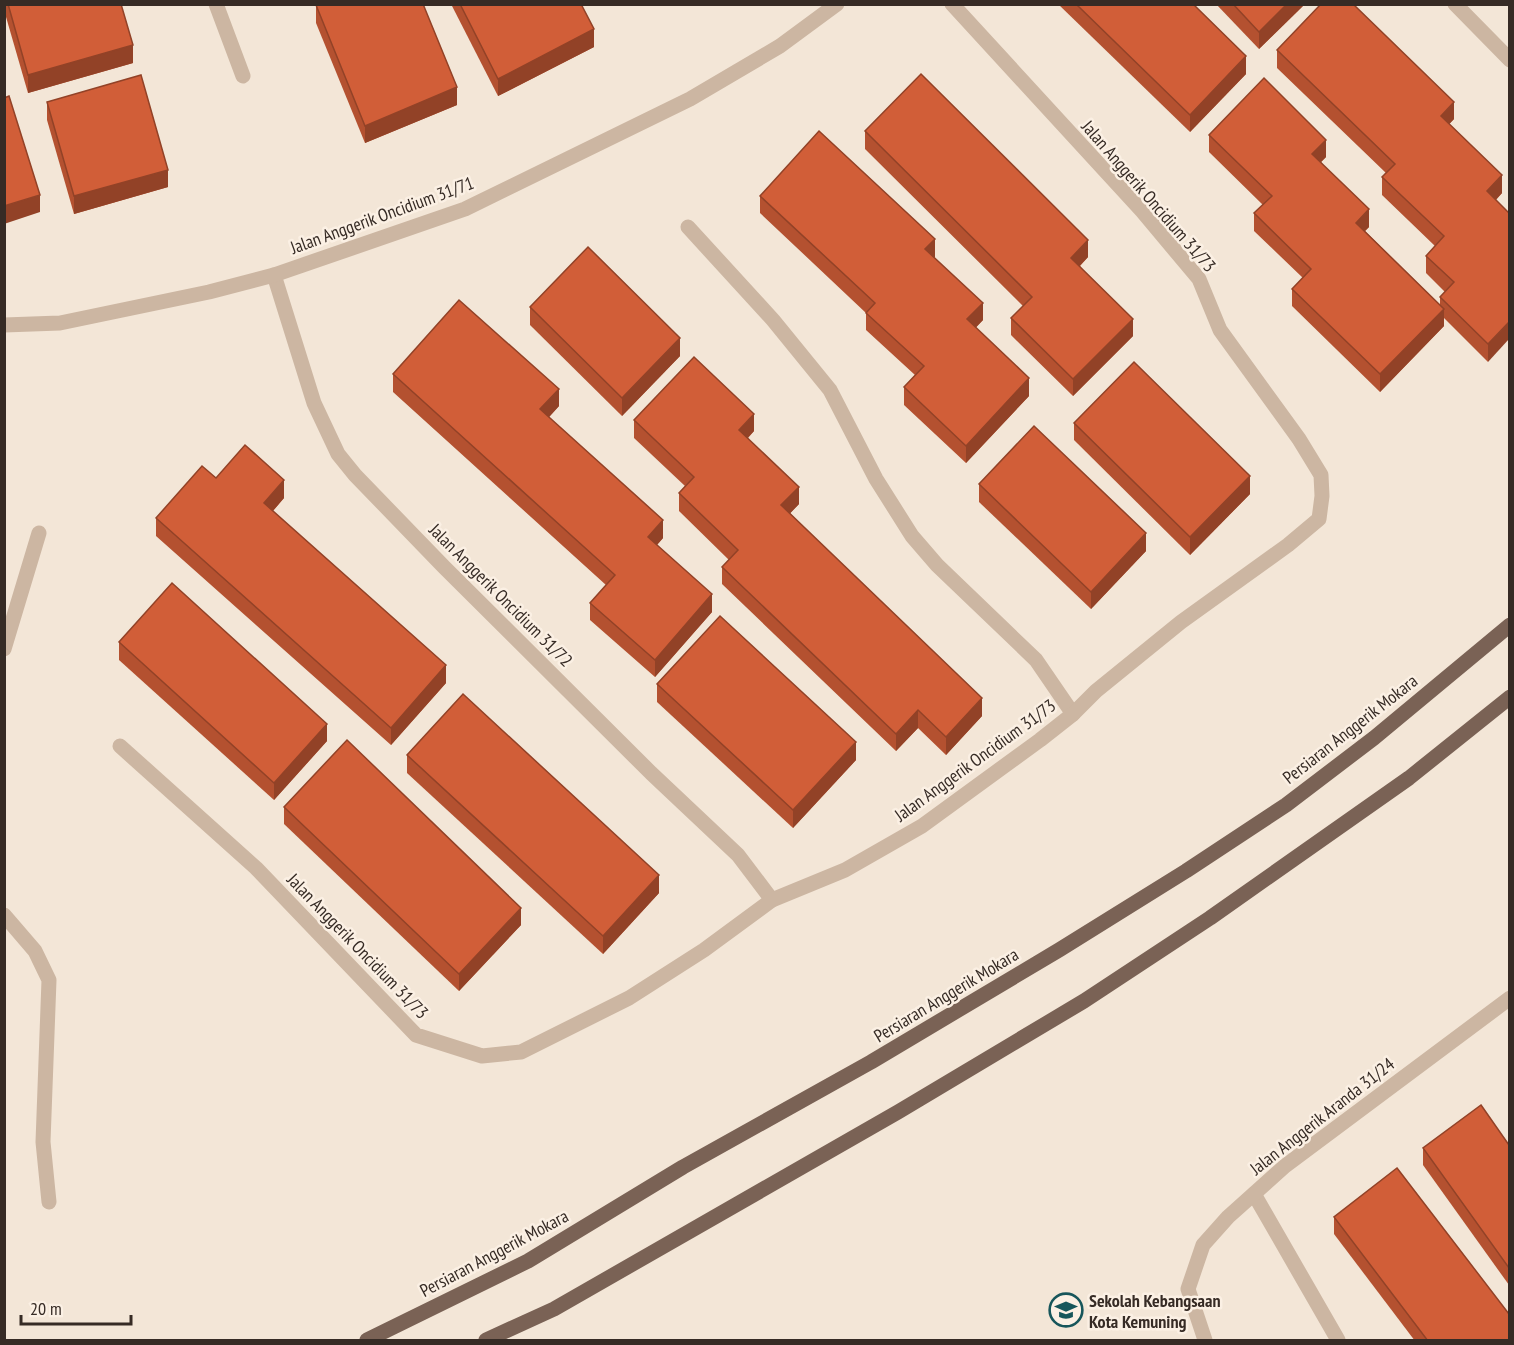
<svg xmlns="http://www.w3.org/2000/svg" width="1514" height="1345" font-family="'PT Sans Narrow',sans-serif">
	<style>
		.lines { fill: none; stroke-linecap: round; stroke-linejoin: round }
		.minor { stroke: #ccb6a2; stroke-width: 15 }
		.tertiary { stroke: #ccb6a2; stroke-width: 15 }
		.primary { stroke: #7a6255; stroke-width: 15 }
		.wall { fill: #b45130 }
		.shaded-wall { fill: #924227 }
		.building { fill: #d15e38; stroke: #924227; stroke-width: 1.5 }
		.labels { text-anchor: middle; dominant-baseline: central; stroke-width: 5; stroke-linejoin: round; paint-order: stroke }
		.street-label { font-size: 18px; fill: #362b25; stroke: #fbf0e4 }
		.poi-label { font-size: 18px; font-weight: bold; fill: #362b25; stroke: #fbf0e4; text-anchor: start }
	</style>
	<rect width="100%" height="100%" fill="#f3e6d7"/>
	<g class="lines">
		<g class="minor">
			<polyline points="216,4 243,76"/>
			<polyline points="1455,4 1510,60"/>
			<polyline points="688,227 773,320 830,390 876,479 912,536 937,565 1036,660 1073,714"/>
			<polyline points="274,275 314,403 338,454 355,475 444,567 651,773 738,855 772,900"/>
			<polyline points="4,649 39,533"/>
			<polyline points="120,746 256,868 416,1035 482,1056 521,1052 629,998 704,950 772,900 845,870 922,826 1040,740 1073,714 1096,691 1181,622 1288,545 1319,519 1322,496 1321,475 1299,439 1220,330 1199,279 1142,211 952,4"/>
			<polyline points="4,915 35,951 49,980 43,1142 49,1202"/>
			<polyline points="1254,1194 1338,1340"/>
			<polyline points="1205,1340 1188,1289 1203,1245 1228,1217 1285,1166 1510,998"/>
		</g>
		<polyline class="tertiary" points="4,325 60,323 209,292 274,275 465,209 690,99 780,46 837,4"/>
		<g class="primary">
			<polyline points="367,1340 528,1261 683,1167 871,1062 1059,950 1186,871 1286,805 1374,738 1510,625"/>
			<polyline points="486,1340 554,1309 898,1112 1084,1001 1210,918 1409,778 1510,697"/>
		</g>
	</g>
	<g class="wall">
		<polygon points="4,4 121,4 133,63 28,93 4,10"/>
		<polygon points="451,4 581,4 594,47 498,96"/>
		<polygon points="1058,4 1193,4 1246,74 1190,132"/>
		<polygon points="1216,4 1305,4 1259,49"/>
		<polygon points="316,5 457,105 365,143 316,23"/>
		<polygon points="1277,50 1454,119 1449,124 1502,193 1496,200 1488,362 1444,318 1444,326 1380,392 1292,306 1292,289 1303,278 1254,231 1254,213 1263,205 1209,152 1209,135 1326,157 1321,162 1369,227 1365,231 1440,305 1440,297 1445,292 1426,273 1426,256 1435,246 1382,195 1382,177 1386,173 1277,68"/>
		<polygon points="47,102 168,187 74,214 47,120"/>
		<polygon points="865,131 1088,257 1080,266 1133,336 1073,396 1011,335 1011,318 1023,306 865,149"/>
		<polygon points="760,196 935,257 934,257 983,320 975,328 1029,396 966,463 904,405 904,387 915,375 866,330 866,313 760,213"/>
		<polygon points="530,307 680,356 622,416 530,325"/>
		<polygon points="393,374 559,406 549,417 663,538 657,545 712,612 655,677 590,620 590,603 606,585 393,392"/>
		<polygon points="634,420 754,431 748,438 799,504 790,513 982,716 946,755 918,728 896,751 722,584 722,567 729,560 679,511 679,493 685,486 634,438"/>
		<polygon points="1074,423 1250,494 1190,555 1074,440"/>
		<polygon points="216,478 284,498 273,511 446,683 391,745 156,536 156,518"/>
		<polygon points="979,484 1146,551 1091,609 979,502"/>
		<polygon points="119,642 327,741 274,800 119,660"/>
		<polygon points="657,684 856,760 793,828 657,702"/>
		<polygon points="407,755 659,893 603,954 407,773"/>
		<polygon points="284,807 521,925 459,991 284,824"/>
		<polygon points="1509,1145 1509,1285 1423,1165 1423,1148"/>
		<polygon points="1334,1217 1509,1341 1415,1341 1334,1234"/>
	</g>
	<g class="shaded-wall">
		<polygon points="1287,4 1305,4 1259,49 1259,32"/>
		<polygon points="594,29 594,47 498,96 498,79"/>
		<polygon points="133,45 133,63 28,93 28,75"/>
		<polygon points="1246,56 1246,74 1190,132 1190,115"/>
		<polygon points="457,87 457,105 365,143 365,126"/>
		<polygon points="1454,102 1454,119 1441,133 1441,116"/>
		<polygon points="1326,140 1326,157 1312,171 1312,154"/>
		<polygon points="168,170 168,187 74,214 74,196"/>
		<polygon points="1502,175 1502,193 1487,209 1487,191"/>
		<polygon points="40,195 40,212 4,224 4,206"/>
		<polygon points="1369,209 1369,227 1356,240 1356,223"/>
		<polygon points="935,239 935,257 925,267 925,249"/>
		<polygon points="1088,240 1088,257 1071,275 1071,258"/>
		<polygon points="983,303 983,320 967,337 967,319"/>
		<polygon points="1444,309 1444,326 1380,392 1380,374"/>
		<polygon points="1133,319 1133,336 1073,396 1073,379"/>
		<polygon points="1509,322 1509,339 1488,362 1488,344"/>
		<polygon points="680,338 680,356 622,416 622,398"/>
		<polygon points="1029,378 1029,396 966,463 966,446"/>
		<polygon points="559,389 559,406 540,427 540,409"/>
		<polygon points="754,414 754,431 739,447 739,430"/>
		<polygon points="1250,476 1250,494 1190,555 1190,537"/>
		<polygon points="284,480 284,498 264,521 264,503"/>
		<polygon points="799,487 799,504 781,523 781,505"/>
		<polygon points="663,520 663,538 648,555 648,537"/>
		<polygon points="1146,533 1146,551 1091,609 1091,592"/>
		<polygon points="712,594 712,612 655,677 655,660"/>
		<polygon points="446,665 446,683 391,745 391,728"/>
		<polygon points="982,698 982,716 946,755 946,737"/>
		<polygon points="918,710 918,728 896,751 896,734"/>
		<polygon points="327,724 327,741 274,800 274,783"/>
		<polygon points="856,742 856,760 793,828 793,810"/>
		<polygon points="659,875 659,893 603,954 603,936"/>
		<polygon points="521,908 521,925 459,991 459,974"/>
	</g>
	<g class="building">
		<polygon points="8,4 121,4 133,45 28,75"/>
		<polygon points="317,4 423,4 457,87 365,126 316,5"/>
		<polygon points="460,4 581,4 594,29 498,79"/>
		<polygon points="1076,4 1193,4 1246,56 1190,115"/>
		<polygon points="1233,4 1287,4 1259,32"/>
		<polygon points="1321,4 1353,4 1454,102 1441,116 1502,175 1487,191 1509,213 1509,322 1488,344 1440,297 1454,282 1426,256 1444,236 1382,177 1395,164 1277,50"/>
		<polygon points="921,74 1088,240 1071,258 1133,319 1073,379 1011,318 1032,297 865,131"/>
		<polygon points="141,75 168,170 74,196 47,102"/>
		<polygon points="1264,78 1326,140 1312,154 1369,209 1356,223 1444,309 1380,374 1292,289 1311,269 1254,213 1272,196 1209,135"/>
		<polygon points="9,96 40,195 4,206 4,98"/>
		<polygon points="819,131 935,239 925,249 983,303 967,319 1029,378 966,446 904,387 924,366 866,313 875,303 760,196"/>
		<polygon points="588,247 680,338 622,398 530,307"/>
		<polygon points="459,300 559,389 540,409 663,520 648,537 712,594 655,660 590,603 615,575 393,374"/>
		<polygon points="694,357 754,414 739,430 799,487 781,505 982,698 946,737 918,710 896,734 722,567 738,550 679,493 694,477 634,420"/>
		<polygon points="1134,362 1250,476 1190,537 1074,423"/>
		<polygon points="1034,426 1146,533 1091,592 979,484"/>
		<polygon points="245,445 284,480 264,503 446,665 391,728 156,518 202,466 216,478"/>
		<polygon points="172,583 327,724 274,783 119,642"/>
		<polygon points="720,616 856,742 793,810 657,684"/>
		<polygon points="463,694 659,875 603,936 407,755"/>
		<polygon points="347,740 521,908 459,974 284,807"/>
		<polygon points="1481,1105 1509,1145 1509,1268 1423,1148"/>
		<polygon points="1397,1168 1509,1314 1509,1341 1428,1341 1334,1217"/>
	</g>
	<defs>
		<g id="school-ring" transform="scale(1.725)"><circle r="9.5" fill="#fbf0e4" stroke="#17565b" stroke-width="1.5"/><path d="M0-5L7-2L0 1L-7-2ZM-4 1L0 2.5L4 1V4Q0 6-4 4Z" fill="#17565b"/></g>
	</defs>
	<g fill-rule="evenodd">
		<use href="#school-ring" x="1066" y="1310"/>
	</g>
	<g class="labels">
		<g class="street-label">
			<text transform="translate(1149 196) rotate(49)">Jalan Anggerik Oncidium 31/73</text>
			<text transform="translate(382 215) rotate(-20)">Jalan Anggerik Oncidium 31/71</text>
			<text transform="translate(501 595) rotate(45)">Jalan Anggerik Oncidium 31/72</text>
			<text transform="translate(1350 729) rotate(-38)">Persiaran Anggerik Mokara</text>
			<text transform="translate(975 760) rotate(-36)">Jalan Anggerik Oncidium 31/73</text>
			<text transform="translate(358 946) rotate(46)">Jalan Anggerik Oncidium 31/73</text>
			<text transform="translate(946 995) rotate(-31)">Persiaran Anggerik Mokara</text>
			<text transform="translate(1322 1116) rotate(-38)">Jalan Anggerik Aranda 31/24</text>
			<text transform="translate(494 1253) rotate(-28)">Persiaran Anggerik Mokara</text>
		</g>
		<g class="poi-label">
			<text x="1089" y="1300">Sekolah Kebangsaan<tspan x="1089" dy="21">Kota Kemuning</tspan></text>
		</g>
	</g>
	<rect width="1514" height="1345" fill="none" stroke="#362b25" stroke-width="12"/>
	<path d="M21 1315v9h110v-9" fill="none" stroke="#362b25" stroke-width="3"/>
	<text x="30" y="1315" font-size="18" fill="#362b25" stroke="#fbf0e4" stroke-width="4.5" paint-order="stroke">20 m</text>
</svg>
